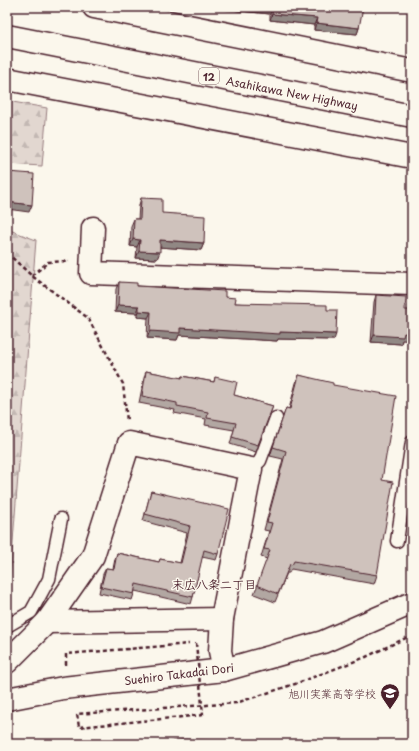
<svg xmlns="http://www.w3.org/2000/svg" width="419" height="751" font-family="'Playpen Sans','Klee One',sans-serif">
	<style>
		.forest { fill: url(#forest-firs); stroke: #967b7e }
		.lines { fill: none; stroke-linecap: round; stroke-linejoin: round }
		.lane-casing { stroke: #4a1f2b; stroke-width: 15 }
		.street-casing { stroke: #4a1f2b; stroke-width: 25 }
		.secondary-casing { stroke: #4a1f2b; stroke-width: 25 }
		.highway-casing { stroke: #4a1f2b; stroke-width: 25 }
		.path { stroke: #4a1f2b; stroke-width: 2.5; stroke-dasharray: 4 3; stroke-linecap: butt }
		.lane { stroke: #fbf7ec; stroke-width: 12 }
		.street { stroke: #fbf7ec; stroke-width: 22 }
		.secondary { stroke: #fbf7ec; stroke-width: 22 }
		.highway { stroke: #fbf7ec; stroke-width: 22 }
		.path-bridge { stroke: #4a1f2b; stroke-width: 2.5; stroke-dasharray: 4 3; stroke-linecap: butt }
		.wall { fill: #b2a7a2; stroke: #4a1f2b }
		.shaded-wall { fill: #918884; stroke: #4a1f2b }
		.building { fill: #cfc2bc; stroke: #4a1f2b }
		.labels { text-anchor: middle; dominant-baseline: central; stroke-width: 3; stroke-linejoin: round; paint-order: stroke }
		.shield { fill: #fbf7ec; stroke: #7f6065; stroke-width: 1 }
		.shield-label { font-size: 10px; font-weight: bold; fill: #4a1f2b }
		.street-label { font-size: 11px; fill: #4a1f2b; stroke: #fbf7ec }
		.poi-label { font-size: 11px; fill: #4a1f2b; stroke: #fbf7ec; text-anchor: end }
		.neighbourhood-label { font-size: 12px; font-weight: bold; fill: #4a1f2b; stroke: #fbf7ec }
	</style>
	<defs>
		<pattern id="forest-firs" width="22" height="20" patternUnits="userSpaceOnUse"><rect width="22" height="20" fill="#e2d7d0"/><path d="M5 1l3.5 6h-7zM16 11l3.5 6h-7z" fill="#c3b8b3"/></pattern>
	</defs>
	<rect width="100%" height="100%" fill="#fbf7ec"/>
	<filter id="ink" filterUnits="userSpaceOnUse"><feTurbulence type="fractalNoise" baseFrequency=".025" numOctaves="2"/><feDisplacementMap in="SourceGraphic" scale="8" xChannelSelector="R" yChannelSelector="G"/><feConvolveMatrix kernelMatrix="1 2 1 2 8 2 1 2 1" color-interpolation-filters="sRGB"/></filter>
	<g filter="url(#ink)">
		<g class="forest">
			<polygon points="7,101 47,108 42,166 7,164"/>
			<polygon points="7,229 36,240 9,594 7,595"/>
			<polygon points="185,739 236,742 239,744 157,744"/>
		</g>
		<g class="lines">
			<g class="lane-casing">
				<g id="lane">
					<polyline points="251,469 260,461 276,418"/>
					<polyline points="397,541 412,442"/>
					<polyline points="7,626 31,612 49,579 61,519"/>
				</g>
			</g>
			<g class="street-casing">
				<g id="street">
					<polyline points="94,7 412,71"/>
					<polyline points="93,228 91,273 412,284"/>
					<polyline points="47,622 222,619"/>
					<polyline points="7,662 47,622 93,556 129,443 251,469 222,619 220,651 224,670"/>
				</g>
			</g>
			<g class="secondary-casing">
				<polyline id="secondary" points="7,699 63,688 224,670 323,642 412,603"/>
			</g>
			<g class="highway-casing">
				<g id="highway">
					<polyline points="7,36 412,116"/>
					<polyline points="7,79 412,157"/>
				</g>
			</g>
			<g class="path">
				<polyline points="7,253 32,276 88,318 123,384 127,421"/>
				<polyline points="32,276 48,262 69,261"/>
				<polyline points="66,665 66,654 189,644"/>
				<polyline points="203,715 79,727 77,714 236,703 295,684 366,657 412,635"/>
			</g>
			<use href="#lane" class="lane"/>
			<use href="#street" class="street"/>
			<use href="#secondary" class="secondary"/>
			<use href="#highway" class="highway"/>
			<polyline class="path-bridge" points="196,643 203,715"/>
		</g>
		<g class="wall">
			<polygon points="220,7 361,7 359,28 357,34 314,30 314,25 270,20 270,14 220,9"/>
			<polygon points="141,198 204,243 201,250 160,247 157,259 136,258 137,247 130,246 131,226 134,219 138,219 139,205"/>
			<polygon points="119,282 137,286 225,297 235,303 327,310 334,340 278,339 277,341 179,335 177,340 147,338 148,318 137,317 137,313 115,312 116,289"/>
			<polygon points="376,295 405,310 402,340 401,344 371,342 374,302"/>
			<polygon points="146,371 181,378 182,376 214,382 215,377 234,395 273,406 256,452 230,444 234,430 205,425 206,419 174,413 175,410 139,403 144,378"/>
			<polygon points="299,375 333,385 382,480 377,575 374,584 291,569 289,573 287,573 275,602 254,594 267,559 261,557 269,531 264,530 283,459 270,456 286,408 289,409 296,383"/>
			<polygon points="151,491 218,554 216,560 202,557 193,597 191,604 135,591 132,600 99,593 103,574 106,568 113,569 115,559 117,553 159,562 160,559 180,563 187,533 143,521"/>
		</g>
		<g class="shaded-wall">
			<polygon points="221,7 273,7 270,14 220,9"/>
			<polygon points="272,14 317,18 314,25 270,20"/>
			<polygon points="316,23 359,28 357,34 314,30"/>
			<polygon points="7,202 32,205 29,212 7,209"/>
			<polygon points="133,239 140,240 137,247 130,246"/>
			<polygon points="160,240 204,243 201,250 158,247"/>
			<polygon points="139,251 160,252 157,259 136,258"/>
			<polygon points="118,305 139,306 137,313 115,312"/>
			<polygon points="139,311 151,312 148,318 137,317"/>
			<polygon points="180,328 280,332 336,334 334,340 278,339 277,341 179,335 177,340 147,338 150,331"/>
			<polygon points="404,333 412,334 412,341 402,340 401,344 371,342 374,335"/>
		</g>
		<g class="building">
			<polygon points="270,7 363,7 359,28 316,23 317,18 272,14 273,7"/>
			<polygon points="7,172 34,174 32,205 7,202"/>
			<polygon points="141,198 162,199 162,213 205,216 204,243 160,240 160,252 139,251 140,240 133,239 134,219 140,219"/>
			<polygon points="119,282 137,283 137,286 225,291 225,297 236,298 235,303 327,305 327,310 337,310 336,334 280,332 280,334 180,328 180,333 150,331 151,312 139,311 139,306 118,305"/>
			<polygon points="376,295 406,297 405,310 412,310 412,334 404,333 403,337 374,335"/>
			<polygon points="146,371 182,378 182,376 214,382 215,377 237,382 234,395 273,406 258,445 232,437 236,423 207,418 208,412 177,406 177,403 142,396"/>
			<polygon points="299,375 333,383 333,385 396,396 382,480 393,482 377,575 294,561 292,565 290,564 278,594 257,585 270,550 264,549 272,523 267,522 286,451 273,447 286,408 290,409"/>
			<polygon points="151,491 229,509 218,554 204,550 193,597 136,584 134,594 101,587 106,568 114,569 117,553 159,562 160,559 181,563 190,526 145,514"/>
		</g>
	</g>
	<defs>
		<g id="school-pin" transform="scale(1)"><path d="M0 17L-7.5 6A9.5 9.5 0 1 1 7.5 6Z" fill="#4a1f2b" stroke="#fbf7ec"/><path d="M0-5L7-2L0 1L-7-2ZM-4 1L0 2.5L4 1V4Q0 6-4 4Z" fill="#fff"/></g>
	</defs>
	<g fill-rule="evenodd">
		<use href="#school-pin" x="390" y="693"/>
	</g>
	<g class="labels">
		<rect class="shield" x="199" y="68" width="20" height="16" rx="3"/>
		<g class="shield-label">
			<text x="209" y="76">12</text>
		</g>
		<g class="street-label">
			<text transform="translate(292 93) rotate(11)">Asahikawa New Highway</text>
			<text transform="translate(179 674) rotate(-7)">Suehiro Takadai Dori</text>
		</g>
		<g class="poi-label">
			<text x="376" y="693">旭川実業高等学校</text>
		</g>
		<g class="neighbourhood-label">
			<text x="214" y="584">末広八条二丁目</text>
		</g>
	</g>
	<rect width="419" height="751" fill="none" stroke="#fbf7ec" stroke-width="24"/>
	<rect x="12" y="12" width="395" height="727" fill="none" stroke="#4a1f2b" stroke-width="1.5" filter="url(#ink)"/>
</svg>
